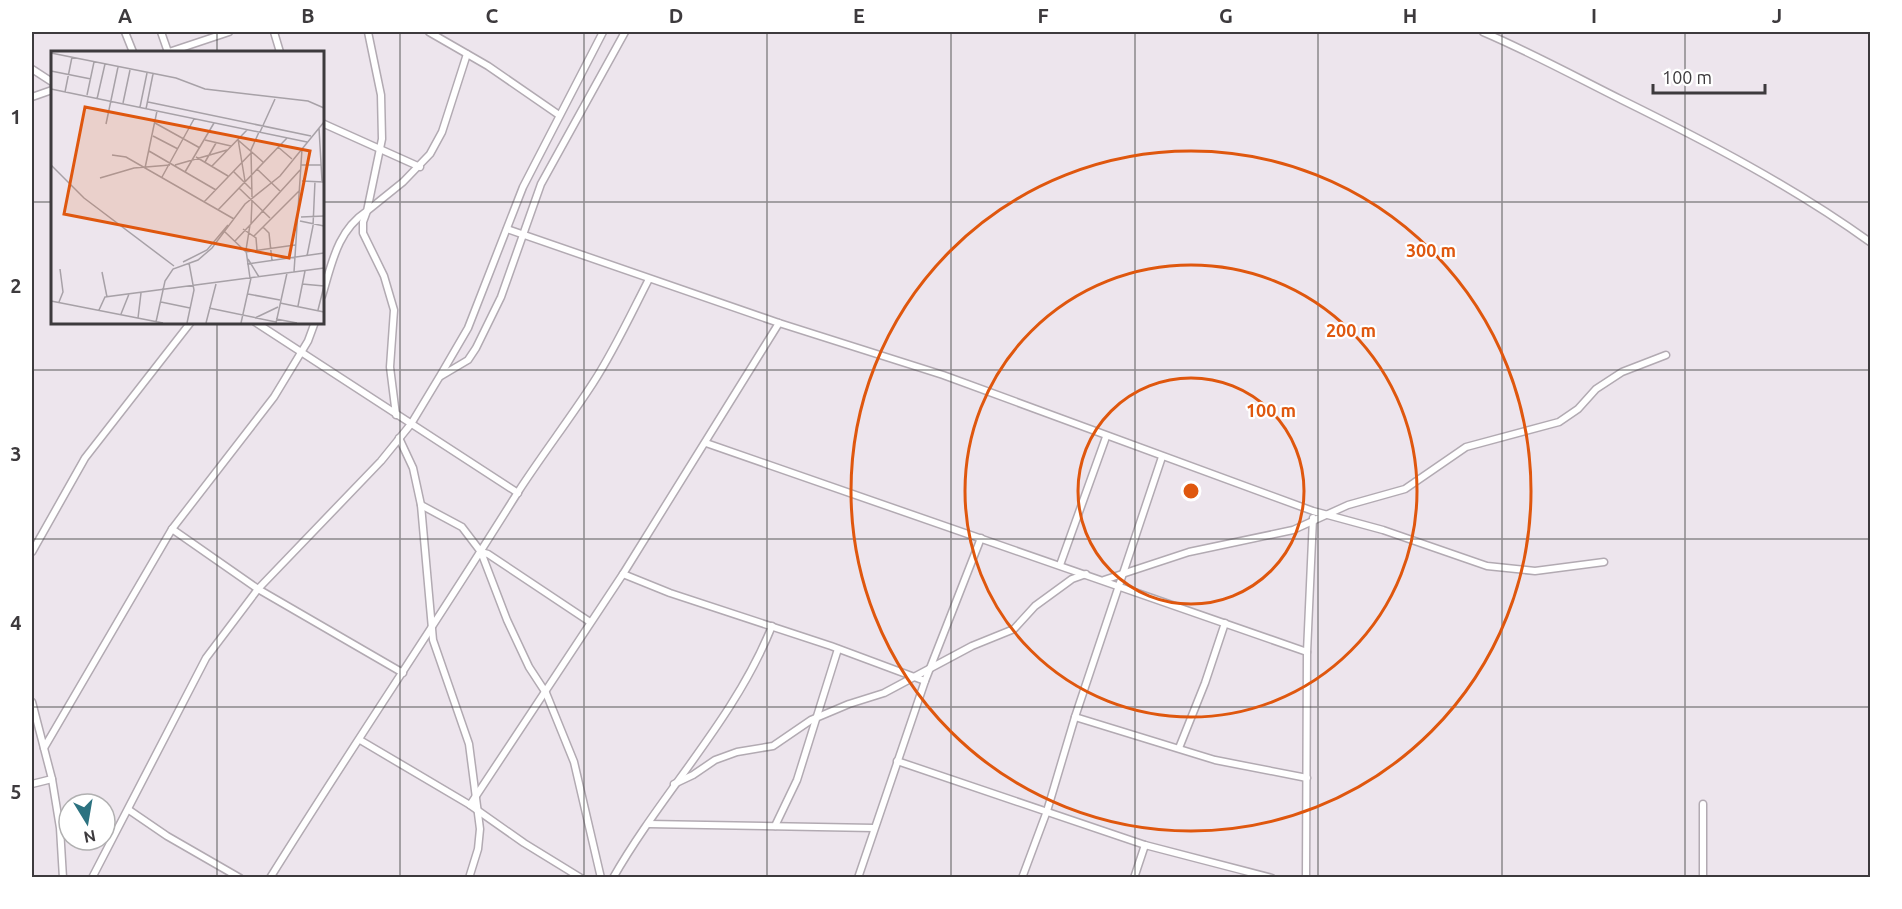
<svg xmlns="http://www.w3.org/2000/svg" width="1902" height="909" font-family="Ubuntu,sans-serif">
	<style>
		.lines { fill: none; stroke-linecap: round; stroke-linejoin: round }
		.street-casing { stroke: #b2aab2; stroke-width: 9 }
		.street { stroke: #fff; stroke-width: 6 }
		.grid { fill: none; stroke: #3d3a3d; stroke-width: 1.5; stroke-opacity: 0.55 }
		.ring { fill: none; stroke: #df570e; stroke-width: 3 }
		.inset-road { fill: none; stroke: #a7a1a7; stroke-width: 1.5 }
		.view { fill: #df570e; fill-opacity: 0.15; stroke: #df570e; stroke-width: 3 }
		.inset-edge { fill: none; stroke: #3d3a3d; stroke-width: 3 }
		.centre { fill: #df570e; stroke: #fff; stroke-width: 3 }
		.ring-label { font-size: 18px; text-anchor: middle; font-weight: bold; fill: #df570e; stroke: #fff; stroke-width: 4.5; stroke-linejoin: round; paint-order: stroke }
		.neatline { fill: none; stroke: #3d3a3d; stroke-width: 2 }
		.grid-label { font-size: 20px; text-anchor: middle; font-weight: bold; fill: #3d3a3d }
	</style>
	<rect width="100%" height="100%" fill="#ede5ed"/>
	<g class="lines">
		<g class="street-casing">
			<g id="street">
				<polyline points="125,32 133,52"/>
				<polyline points="161,32 168,52"/>
				<polyline points="274,32 280,52"/>
				<polyline points="429,32 488,66 559,115"/>
				<path d="M1483 32C1530 52 1576 77 1622 100 1709 143 1792 186 1870 242"/>
				<polyline points="169,52 229,32"/>
				<polyline points="32,69 52,82"/>
				<polyline points="32,97 52,90"/>
				<polyline points="322,123 420,167"/>
				<polyline points="507,229 779,323 943,375 1313,511 1383,530 1487,566 1535,571 1604,562"/>
				<path d="M322 296C332 263 337 231 367 211L382 139 381 95 368 32"/>
				<polyline points="255,322 518,493"/>
				<polyline points="441,376 468,360 476,348 501,297 541,184 625,32"/>
				<polyline points="396,415 390,367 394,310 384,276 363,233 363,222 367,211 403,182 430,154 442,132 467,54"/>
				<polyline points="399,438 413,468 421,505 433,640 469,744 480,829 478,849 469,878"/>
				<polyline points="706,443 1307,652"/>
				<polyline points="421,505 462,527 481,552 507,620 529,667 546,693 574,762 601,878"/>
				<polyline points="172,529 258,589 403,673"/>
				<polyline points="32,552 85,458 191,322"/>
				<polyline points="481,552 488,554 590,622"/>
				<polyline points="1060,565 1106,437"/>
				<polyline points="623,574 670,593 831,646 925,681"/>
				<polyline points="1104,580 1189,552 1293,530 1348,505 1405,489 1466,447 1559,422 1578,409 1596,389 1622,372 1666,355"/>
				<polyline points="32,702 52,779 60,828 63,878"/>
				<polyline points="1075,717 1215,760 1307,778"/>
				<polyline points="360,740 470,805 524,843 581,878"/>
				<polyline points="44,748 172,529 274,397 308,341 315,322"/>
				<polyline points="1179,748 1205,683 1225,623"/>
				<polyline points="897,761 1145,845 1272,878"/>
				<polyline points="32,784 52,779"/>
				<polyline points="674,784 693,775 715,760 737,752 773,746 811,720 849,704 884,693 972,646 1014,629 1035,606 1072,579 1086,574"/>
				<polyline points="470,805 623,574 779,323"/>
				<polyline points="129,810 167,836 240,878"/>
				<polyline points="648,824 874,828"/>
				<polyline points="775,826 797,780 838,649"/>
				<polyline points="92,878 206,658 258,589 381,461 411,424 440,376 468,328 523,187 603,32"/>
				<path d="M270 878C351 748 437 622 518 492 542 455 569 420 593 383 614 351 631 314 649 279"/>
				<path d="M613 878C662 792 735 719 772 626"/>
				<polyline points="858,878 925,681 981,538"/>
				<polyline points="1022,878 1047,811 1075,717 1162,457"/>
				<polyline points="1134,878 1145,845"/>
				<polyline points="1306,878 1307,652 1313,518"/>
				<polyline points="1703,878 1703,804"/>
			</g>
		</g>
		<use href="#street" class="street"/>
	</g>
	<path class="grid" d="M217 32V52M400 32V878M584 32V878M767 32V878M951 32V878M1135 32V878M1318 32V878M1502 32V878M1685 32V878M32 202H52M322 202H1870M217 322V878M32 370H1870M32 539H1870M32 707H1870"/>
	<g class="ring">
		<circle cx="1191" cy="491" r="113"/>
		<circle cx="1191" cy="491" r="226"/>
		<circle cx="1191" cy="491" r="340"/>
	</g>
	<g transform="translate(51 51)">
		<rect width="273" height="273" fill="#ede5ed"/>
		<path class="inset-road" d="M0 2 125 27 154 38 257 50 273 57M0 20 40 28M0 38 256 91M14 41 21 6M36 44 43 11M46 48 54 13M97 51 260 85M72 52 79 19M89 56 96 22M95 58 102 23M104 72 149 97M55 73 67 16M268 77 271 130M209 81 224 48M102 85 127 98M187 88 194 130M154 89 180 95M187 89 212 111M227 96 241 108M98 100 165 139M61 104 75 106 183 168M145 106 177 125M154 111 165 92M0 114 33 147 123 215M124 114 176 99M250 114H270M161 115 196 79M94 117 106 60M206 118 230 141M182 120 200 138M134 121 163 72M111 126 143 68M49 127 83 117 119 114M251 130 273 131M188 137 219 167M201 146 200 99 208 81M153 151 201 101M167 159 236 87M250 166 273 165M249 170 273 175M212 176 218 182 221 210M192 178 205 187 206 199M174 181 195 201 244 194M203 185 249 139M184 190 200 173 201 149M256 205 262 175 264 130M197 208 208 226M132 211 156 199 177 174M196 213 273 202M51 221 56 246M243 221 251 98M199 227 195 199 199 174 250 118M251 233 273 235M197 243 229 249M0 250 112 272M8 251 12 241 9 218M110 251 139 257M229 252 273 261M247 255 254 220M158 257 225 271M48 259 54 246 273 217M267 259 273 235M70 263 78 243M87 267 90 242M204 267 227 256M225 268 246 272M105 271 114 230 122 218 147 209 161 197 194 153 229 125 273 71M136 272 143 239 138 212M155 272 165 233M190 272 200 227M225 272 236 222"/>
		<path class="view" d="M34 56 259 100 238 207 13 163Z"/>
		<rect width="273" height="273" class="inset-edge"/>
	</g>
	<circle cx="1191" cy="491" r="9" class="centre"/>
	<g class="ring-label">
		<text x="1431" y="257">300 m</text>
		<text x="1351" y="337">200 m</text>
		<text x="1271" y="417">100 m</text>
	</g>
	<rect width="1902" height="909" fill="none" stroke="#ffffff" stroke-width="66"/>
	<g transform="translate(87 822) rotate(169)"><circle r="28" fill="#ffffff" stroke="#b1b0b1" stroke-width="1.5"/>
	<path d="M0-4.5L10 22L0 15L-10 22Z" fill="#2c7280"/>
	<text y="-9" font-size="16" font-weight="bold" text-anchor="middle" fill="#3d3a3d">N</text>
	</g>
	<path d="M1653 84v9h112v-9" fill="none" stroke="#3d3a3d" stroke-width="3"/>
	<text x="1662" y="84" font-size="18" fill="#3d3a3d" stroke="#ffffff" stroke-width="4.5" paint-order="stroke">100 m</text>
	<rect x="33" y="33" width="1836" height="843" class="neatline"/>
	<g class="grid-label">
		<text x="125" y="23">A</text>
		<text x="308" y="23">B</text>
		<text x="492" y="23">C</text>
		<text x="676" y="23">D</text>
		<text x="859" y="23">E</text>
		<text x="1043" y="23">F</text>
		<text x="1226" y="23">G</text>
		<text x="1410" y="23">H</text>
		<text x="1594" y="23">I</text>
		<text x="1777" y="23">J</text>
		<text x="16" y="124">1</text>
		<text x="16" y="293">2</text>
		<text x="16" y="461">3</text>
		<text x="16" y="630">4</text>
		<text x="16" y="799">5</text>
	</g>
</svg>
